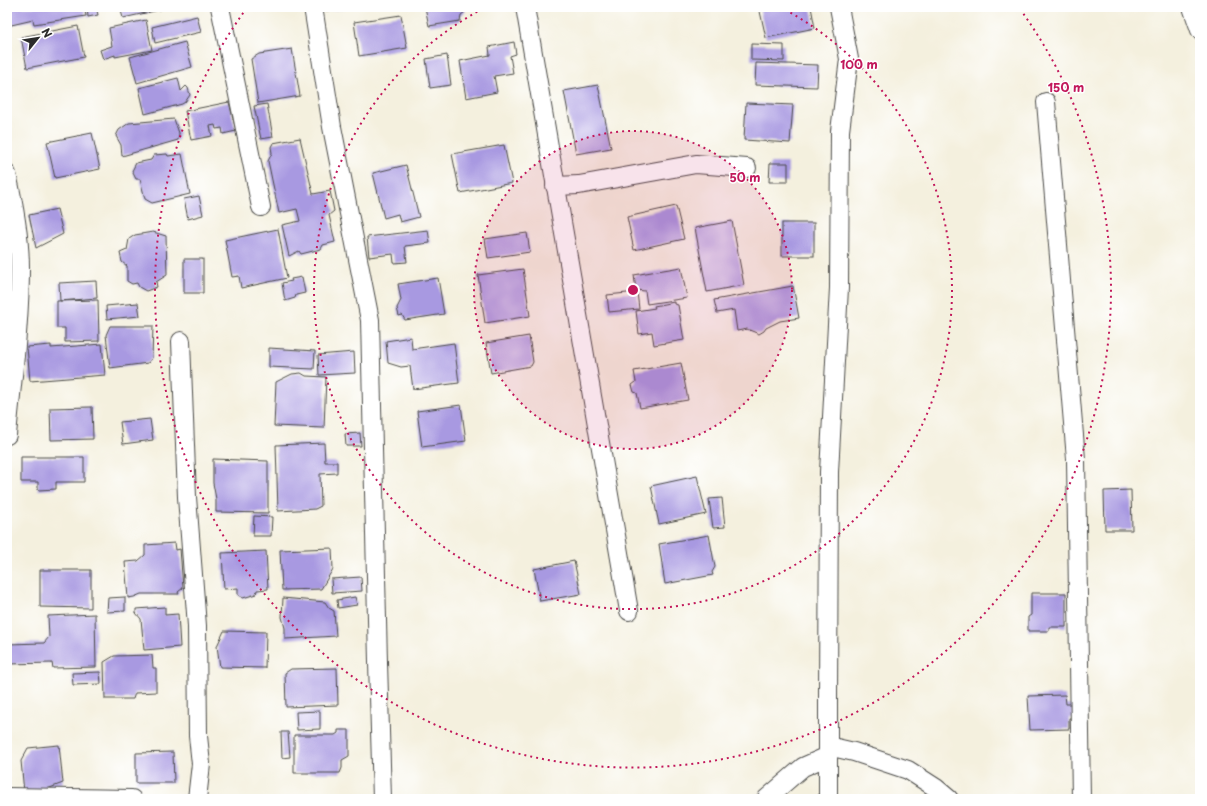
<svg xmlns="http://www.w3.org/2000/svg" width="1207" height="806" font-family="'Playpen Sans',sans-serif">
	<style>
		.building { fill: #a899e1 }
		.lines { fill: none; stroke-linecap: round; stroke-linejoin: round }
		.street-casing { stroke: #494946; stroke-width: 20 }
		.street { stroke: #fff; stroke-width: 18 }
		.ring { fill: none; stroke: #c2185b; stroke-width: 2; stroke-dasharray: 2 4 }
		.centre { fill: #c2185b; stroke: #fff; stroke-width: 2 }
		.ring-label { font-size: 12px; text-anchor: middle; font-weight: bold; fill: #c2185b; stroke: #fff; stroke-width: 3; stroke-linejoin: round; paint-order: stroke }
	</style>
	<rect width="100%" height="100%" fill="#fff"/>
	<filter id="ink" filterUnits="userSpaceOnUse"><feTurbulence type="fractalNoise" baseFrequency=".025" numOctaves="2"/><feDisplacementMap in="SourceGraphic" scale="8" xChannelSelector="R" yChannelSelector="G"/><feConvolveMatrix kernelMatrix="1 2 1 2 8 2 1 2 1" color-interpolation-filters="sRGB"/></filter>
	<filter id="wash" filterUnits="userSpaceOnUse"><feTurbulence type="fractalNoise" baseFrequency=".012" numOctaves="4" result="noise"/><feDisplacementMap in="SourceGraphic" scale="16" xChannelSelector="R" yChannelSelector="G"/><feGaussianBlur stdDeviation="0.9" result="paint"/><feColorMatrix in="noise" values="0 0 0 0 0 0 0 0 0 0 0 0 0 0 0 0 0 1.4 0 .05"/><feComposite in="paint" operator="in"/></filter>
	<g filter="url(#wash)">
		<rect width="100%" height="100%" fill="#f4f0de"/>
		<g id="blocks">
			<g class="building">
				<polygon points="7,7 84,7 86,16 34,24 33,20 7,26"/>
				<polygon points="87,7 96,7 98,15 88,17"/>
				<polygon points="120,7 168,7 168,8 123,18"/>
				<polygon points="324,7 350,7 346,9 325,11"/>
				<polygon points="425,7 466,7 465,12 461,15 460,21 429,26"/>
				<polygon points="759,7 811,7 815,28 766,38"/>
				<polygon points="401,15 407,48 359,56 354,22"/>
				<polygon points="197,16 201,32 155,43 152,27"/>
				<polygon points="146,20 152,50 115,57 115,55 103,59 100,50 112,46 109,28"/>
				<polygon points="78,26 84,57 27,68 21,37"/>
				<polygon points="185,42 192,67 137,83 130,57"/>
				<polygon points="514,42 516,54 510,56 513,73 494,76 497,92 466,98 460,61 490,55 489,47"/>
				<polygon points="751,44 784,45 784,61 751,60"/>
				<polygon points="292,49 300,96 258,103 251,59 259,54"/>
				<polygon points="447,55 451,85 430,88 426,59"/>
				<polygon points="756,63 818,65 817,87 755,85"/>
				<polygon points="178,78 181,91 186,86 188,88 190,95 185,102 182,104 145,114 139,88"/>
				<polygon points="598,85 611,148 576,154 564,91"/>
				<polygon points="229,102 236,131 223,134 222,128 216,129 215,125 210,126 212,136 191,140 185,111"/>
				<polygon points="746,103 793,105 790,143 744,140"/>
				<polygon points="267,104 273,137 261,139 254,106"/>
				<polygon points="174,119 179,133 178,140 122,156 121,145 116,136 119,130 129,123"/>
				<polygon points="92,133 100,169 55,178 47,142"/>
				<polygon points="300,138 313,194 330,191 334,211 329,215 335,242 323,245 321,249 301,254 299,251 289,256 282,225 300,221 297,209 279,213 268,161 272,153 271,147 273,143"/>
				<polygon points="504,145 512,183 460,193 452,154"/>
				<polygon points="167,154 168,156 182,154 190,194 152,203 145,199 140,179 136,179 132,171 136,163 151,160 154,155"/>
				<polygon points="770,163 788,163 788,182 769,182"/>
				<polygon points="406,165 419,217 400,222 398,214 384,218 373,173"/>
				<polygon points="199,196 203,215 188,219 184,199"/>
				<polygon points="676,206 684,239 634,250 627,217"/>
				<polygon points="57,209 63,234 36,248 29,215"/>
				<polygon points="732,221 744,285 707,292 695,228"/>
				<rect x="782" y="223" width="32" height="33"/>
				<polygon points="278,229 287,278 241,288 239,276 232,277 225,240"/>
				<polygon points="428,230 430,243 405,246 407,262 394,263 393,254 369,257 367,237"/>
				<polygon points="153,232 166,236 167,275 156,282 157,287 146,291 139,287 137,283 132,284 127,281 127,266 122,262 120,253 127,250 129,239 135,235"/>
				<polygon points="527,233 530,252 488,258 485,239"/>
				<rect x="184" y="259" width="19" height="34"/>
				<polygon points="681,267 687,298 647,304 645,291 636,290 634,275"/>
				<polygon points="523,269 530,316 485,323 478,275"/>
				<polygon points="302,277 305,293 296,295 295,298 285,301 282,283 292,281 291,279"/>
				<polygon points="438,278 444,314 405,320 402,315 399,316 397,308 401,300 398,284"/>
				<polygon points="96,281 97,298 60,301 59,283"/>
				<polygon points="793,286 799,318 780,321 766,328 764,331 759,334 747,329 737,331 734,310 717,313 714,300"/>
				<polygon points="637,292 639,309 609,312 607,295"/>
				<polygon points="98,300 99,341 65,342 65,328 57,328 57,301"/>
				<polygon points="674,302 674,304 678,305 684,340 654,345 652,332 639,334 636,311 655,308 654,306"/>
				<polygon points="138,303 140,316 107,319 106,306"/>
				<polygon points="110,326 153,326 152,358 148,363 110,368 106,335"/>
				<polygon points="529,336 533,362 531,366 491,373 486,343"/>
				<polygon points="411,337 412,349 454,343 459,383 413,389 410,366 401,367 388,363 386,341"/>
				<polygon points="102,344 105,375 30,381 27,347 51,345 51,348"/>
				<polygon points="269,348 315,351 314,369 269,367"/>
				<polygon points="354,352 355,373 319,375 318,355"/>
				<polygon points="681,363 688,400 640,408 637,393 634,392 632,385 636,382 634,371"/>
				<polygon points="301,373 306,376 326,377 324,428 274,426 276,382 292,374"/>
				<polygon points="461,405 466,441 422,447 417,411"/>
				<polygon points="92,407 93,439 51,440 50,408"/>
				<polygon points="150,419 153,440 123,444 120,422"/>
				<polygon points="360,433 361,446 346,446 345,434"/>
				<polygon points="324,443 325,462 337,462 337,473 320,474 321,506 315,509 278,511 276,445"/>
				<polygon points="21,457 84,457 84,482 56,482 56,489 38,490 38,482 21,482"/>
				<polygon points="213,459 268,461 268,513 216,512 216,499 213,483"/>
				<polygon points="697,476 706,514 659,524 651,486"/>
				<polygon points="1131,490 1132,530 1105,530 1104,491"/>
				<polygon points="722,498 725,527 713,528 709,499"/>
				<polygon points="254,516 272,517 271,536 253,536"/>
				<polygon points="709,535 715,567 712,572 713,575 665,584 659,544"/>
				<polygon points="175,543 176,550 180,549 183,588 178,592 179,594 141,594 134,597 128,598 125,562 138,561 145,555 145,545"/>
				<polygon points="332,548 333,569 321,589 282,590 280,550"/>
				<polygon points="266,551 268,589 257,590 256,594 243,598 238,595 238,588 224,589 222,553"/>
				<polygon points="574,561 581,594 540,601 534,569"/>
				<polygon points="40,570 91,570 91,608 40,607"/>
				<polygon points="361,577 362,591 332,593 331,579"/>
				<polygon points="1031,593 1066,593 1066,627 1049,627 1049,631 1028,631 1028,617 1031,615"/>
				<polygon points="125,597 125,611 107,612 108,598"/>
				<polygon points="355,597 357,605 338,608 337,600"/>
				<polygon points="283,598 325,602 329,608 334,611 336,636 285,639 285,628 282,617"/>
				<polygon points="165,607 165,615 178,614 180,647 144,650 141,619 136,613 136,609"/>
				<polygon points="95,614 96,667 53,668 52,663 7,664 7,644 44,643 49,637 48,616"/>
				<polygon points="224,631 266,632 265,668 220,667 217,646"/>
				<polygon points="152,655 153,668 156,668 156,692 135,693 133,699 105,699 104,662 114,656"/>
				<polygon points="337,668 338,705 286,707 285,673 291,669"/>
				<polygon points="100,672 101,684 73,685 72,673"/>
				<polygon points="1065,695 1066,704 1073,704 1074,718 1069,718 1069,729 1030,730 1028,696"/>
				<polygon points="320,711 320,729 297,730 296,712"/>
				<polygon points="338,730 349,730 349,756 342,760 342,768 340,773 294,773 294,735 335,735 338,733"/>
				<polygon points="281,732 288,732 290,757 282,758"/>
				<polygon points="59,745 63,783 47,789 24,792 21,761 28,748"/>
				<polygon points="173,752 174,783 136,783 136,753"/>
				<polygon points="1065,795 1066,799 1039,799 1039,796"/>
			</g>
		</g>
	</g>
	<g filter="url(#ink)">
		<use href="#blocks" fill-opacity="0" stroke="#494946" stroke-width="1"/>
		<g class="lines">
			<g class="street-casing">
				<g id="street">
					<polyline points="220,7 261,207"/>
					<polyline points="313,7 332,127 370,320 378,662 382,799"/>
					<polyline points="525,7 629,611"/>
					<polyline points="1192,7 1200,30"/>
					<polyline points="1046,102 1076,459 1081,799"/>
					<path d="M7 174C14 205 20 237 20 268 20 324 12 380 7 435"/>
					<polyline points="555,186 579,185 696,164 747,168"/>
					<polyline points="181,341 187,497 197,626 198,736 201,764 197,799"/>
					<polyline points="828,746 854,752 908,770 936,788 949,799"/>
					<polyline points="7,797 132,799"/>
					<polyline points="766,799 803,767 828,756"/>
					<polyline points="828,799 828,704 829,472 839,288 840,131 849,59 839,7"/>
				</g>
			</g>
			<use href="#street" class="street"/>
		</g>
	</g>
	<circle cx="633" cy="290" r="159" fill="#c2185b" fill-opacity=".12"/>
	<g class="ring">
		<circle cx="633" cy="290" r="159"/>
		<path d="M780 7A319 319 0 1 1 486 7"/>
		<path d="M1020 9A478 478 0 1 1 246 9"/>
	</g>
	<circle cx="633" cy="290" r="6" class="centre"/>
	<g class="ring-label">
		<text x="859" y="69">100 m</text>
		<text x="1066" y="92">150 m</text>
		<text x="745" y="182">50 m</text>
	</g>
	<rect width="1207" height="806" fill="none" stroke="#fff" stroke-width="24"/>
	<g transform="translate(38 38) rotate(60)" stroke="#ffffff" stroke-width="3" paint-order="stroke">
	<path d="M0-3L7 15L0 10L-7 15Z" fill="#2b2b2b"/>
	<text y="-6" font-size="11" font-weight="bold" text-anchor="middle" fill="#2b2b2b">N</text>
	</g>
</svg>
